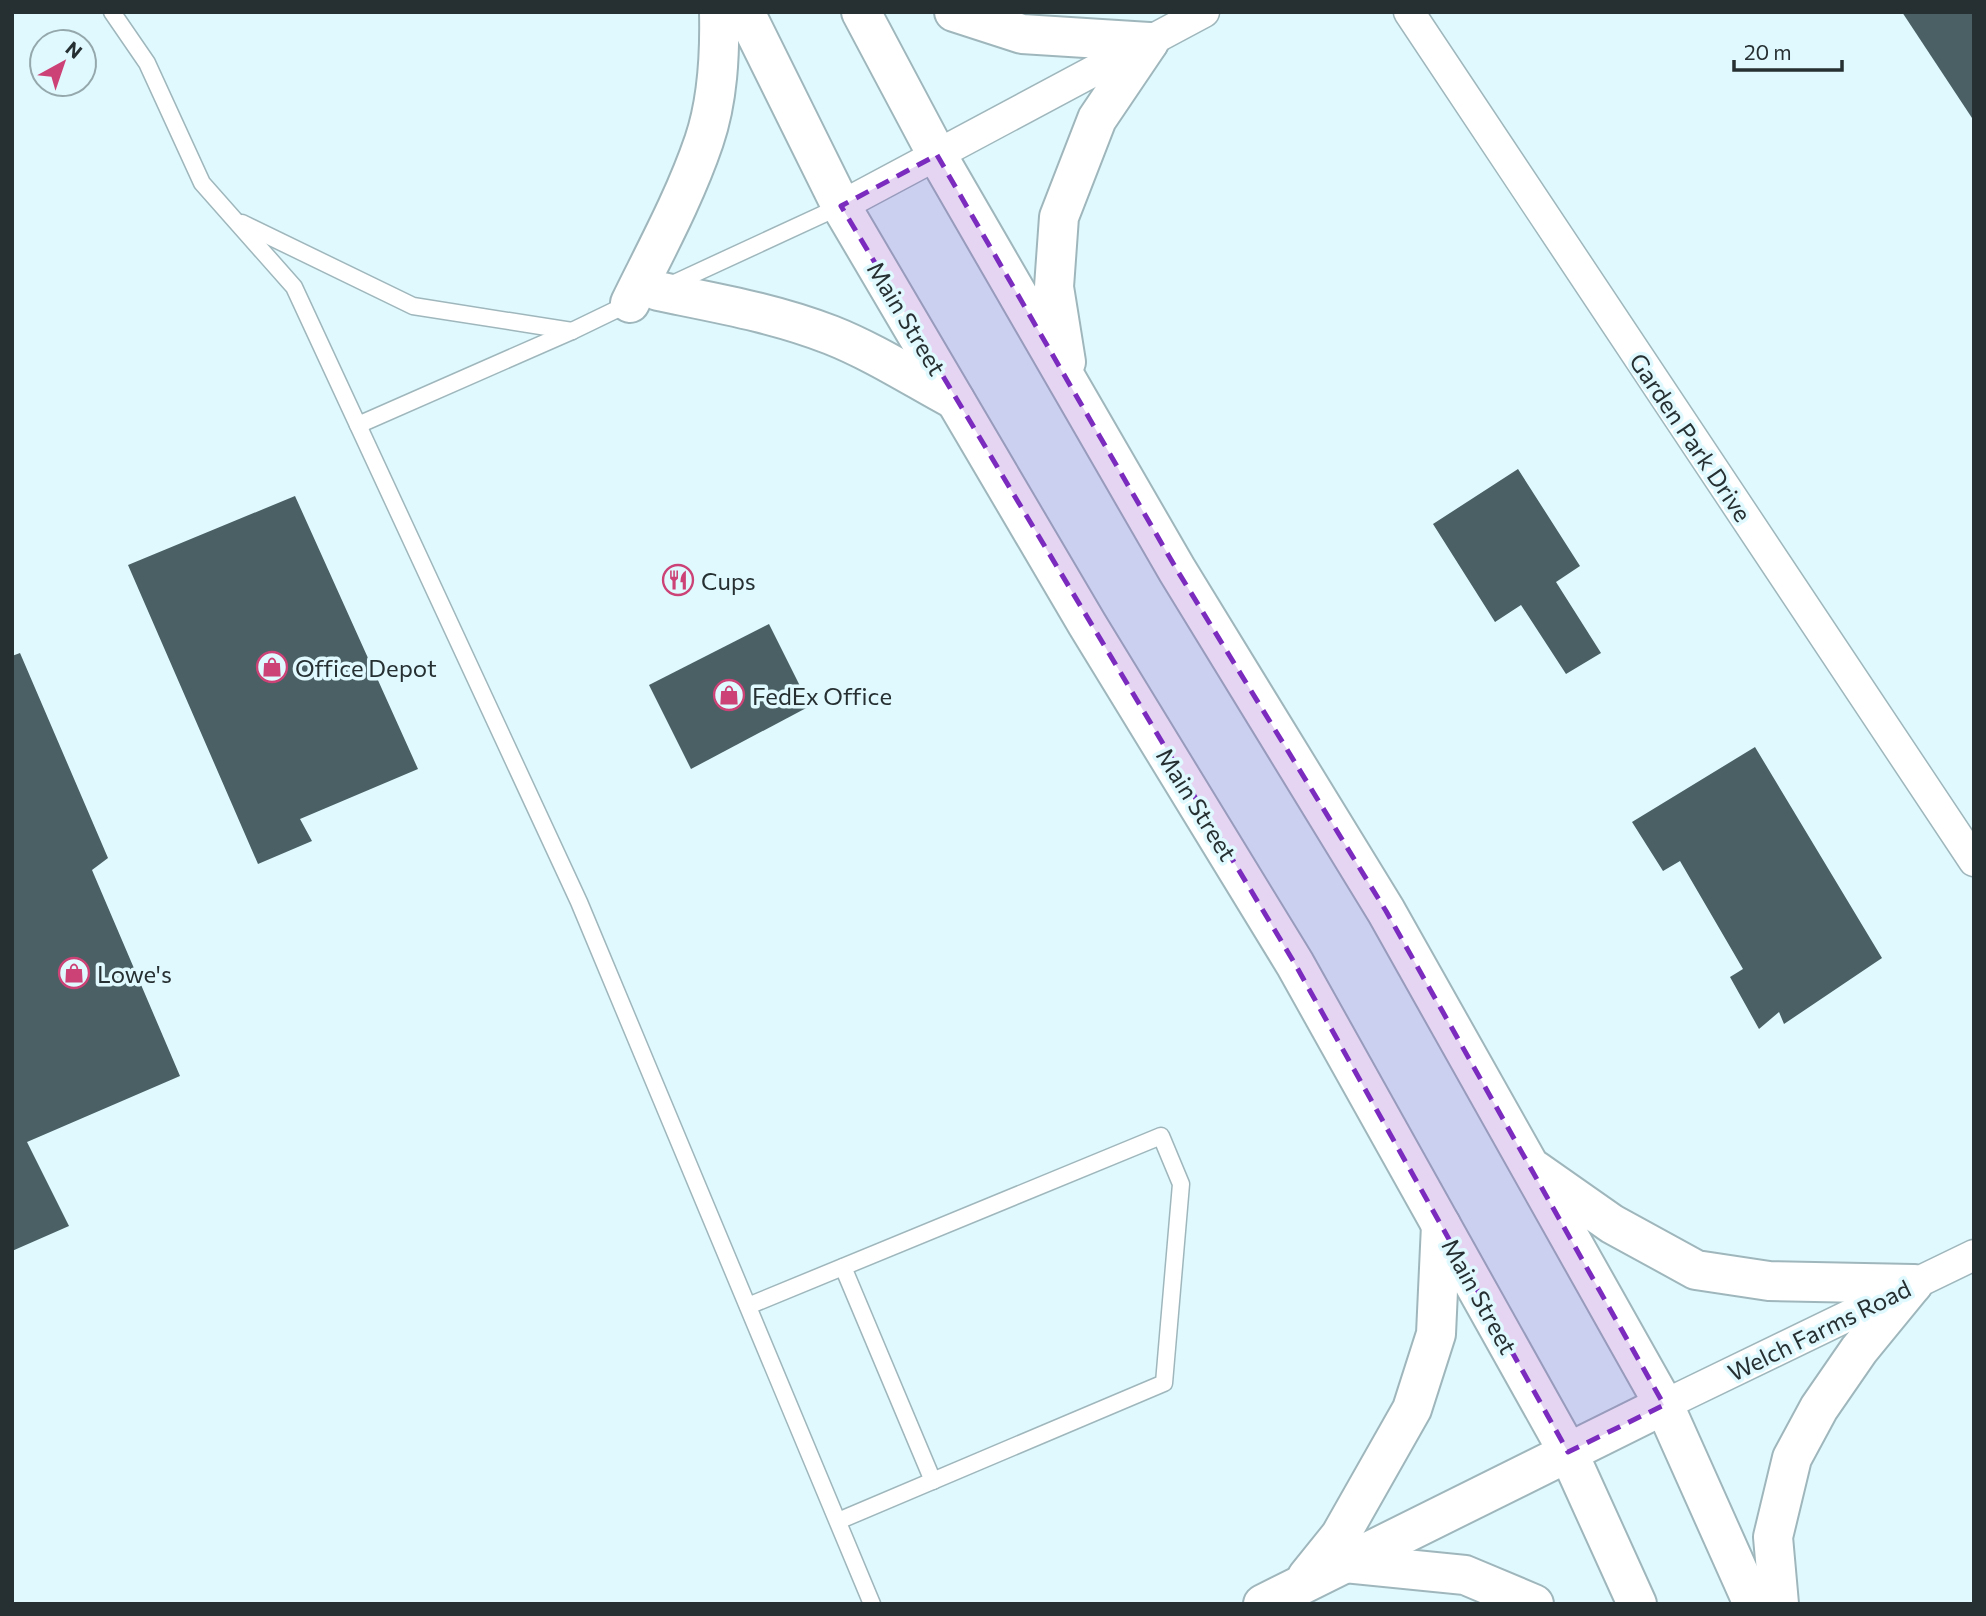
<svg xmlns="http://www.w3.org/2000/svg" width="1986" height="1616" font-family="Commissioner,sans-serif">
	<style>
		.building { fill: #4a6064 }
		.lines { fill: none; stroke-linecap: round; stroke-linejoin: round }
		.lane-casing { stroke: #9fb7bc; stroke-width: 19 }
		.street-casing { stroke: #9fb7bc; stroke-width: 33 }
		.secondary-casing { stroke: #9fb7bc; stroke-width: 42 }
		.lane { stroke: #fff; stroke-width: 16 }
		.street { stroke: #fff; stroke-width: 30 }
		.secondary { stroke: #fff; stroke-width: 38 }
		.marked { fill: #7b2cbf; fill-opacity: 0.2; stroke: #7b2cbf; stroke-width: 5; stroke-dasharray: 14 9; stroke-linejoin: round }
		.labels { text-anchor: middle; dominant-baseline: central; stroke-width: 7; stroke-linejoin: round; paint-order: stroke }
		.street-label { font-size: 24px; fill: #262f31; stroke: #dff9fe }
		.poi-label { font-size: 24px; fill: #262f31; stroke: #dff9fe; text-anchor: start }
	</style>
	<rect width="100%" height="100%" fill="#dff9fe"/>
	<g class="building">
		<polygon points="1902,12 1974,12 1974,121"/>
		<polygon points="1518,469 1580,566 1556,582 1601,653 1566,674 1521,605 1495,622 1433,524"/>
		<polygon points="295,496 418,769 300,819 312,841 258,864 128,565"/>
		<polygon points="769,624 810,706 691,769 649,685"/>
		<polygon points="20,653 108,858 92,870 180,1076 27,1142 69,1226 12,1251 12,656"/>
		<polygon points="1755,747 1882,958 1784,1024 1779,1012 1759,1029 1730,977 1743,969 1680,861 1663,871 1632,822"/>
	</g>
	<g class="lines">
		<g class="lane-casing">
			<g id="lane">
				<polyline points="112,12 147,63 202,183 294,287 579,902 872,1604"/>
				<polyline points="242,223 413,306 572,331"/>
				<polyline points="668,286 841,206"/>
				<polyline points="358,425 572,331 632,302"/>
				<polyline points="843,1267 933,1481"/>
				<polyline points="748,1306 1161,1136 1181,1184 1164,1383 838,1521"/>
			</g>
		</g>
		<g class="street-casing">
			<g id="street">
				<polyline points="1409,12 1974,861"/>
				<polyline points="841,206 1204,12"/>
				<polyline points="1664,1405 1974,1255"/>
			</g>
		</g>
		<g class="secondary-casing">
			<g id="secondary">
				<polyline points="745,12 841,206 1087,624 1295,964 1568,1452 1637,1604"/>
				<polyline points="861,12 937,155 1177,570 1386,911 1664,1405 1753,1604"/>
				<polyline points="954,12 1022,34 1149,42"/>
				<path d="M658 291C716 303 775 313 831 335 874 352 914 378 955 400"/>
				<path d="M630 303C656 250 685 197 704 141 718 100 720 55 719 12"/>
				<polyline points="1066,362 1054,287 1059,217 1097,119 1149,42"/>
				<polyline points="1535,1170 1612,1224 1696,1270 1769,1281 1913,1284"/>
				<polyline points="1345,1563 1465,1575 1534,1604"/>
				<polyline points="1307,1577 1340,1536 1412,1409 1436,1334 1441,1225"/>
				<polyline points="1263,1604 1664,1405"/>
				<polyline points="1779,1604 1773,1537 1792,1458 1819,1408 1859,1350 1913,1284"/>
			</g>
		</g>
		<use href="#lane" class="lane"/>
		<use href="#street" class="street"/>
		<use href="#secondary" class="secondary"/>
	</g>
	<path class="marked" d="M937 155 1177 570 1386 911 1664 1405 1568 1452 1295 964 841 206Z"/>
	<defs>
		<g id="restaurant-ring" transform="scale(1.575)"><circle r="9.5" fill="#dff9fe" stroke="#cd4276" stroke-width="1.5"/><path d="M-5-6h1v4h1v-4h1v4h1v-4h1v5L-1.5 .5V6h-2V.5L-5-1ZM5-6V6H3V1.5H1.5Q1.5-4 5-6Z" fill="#cd4276"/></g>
		<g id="shop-ring" transform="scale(1.575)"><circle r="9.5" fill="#dff9fe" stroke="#cd4276" stroke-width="1.5"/><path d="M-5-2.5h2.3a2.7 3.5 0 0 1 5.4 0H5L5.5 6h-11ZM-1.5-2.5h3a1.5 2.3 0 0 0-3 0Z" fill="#cd4276"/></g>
	</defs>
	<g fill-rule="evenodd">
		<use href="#restaurant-ring" x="678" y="580"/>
		<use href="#shop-ring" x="272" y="667"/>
		<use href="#shop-ring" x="729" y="695"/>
		<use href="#shop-ring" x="74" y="973"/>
	</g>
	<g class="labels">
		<g class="street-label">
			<text transform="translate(907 318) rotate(59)">Main Street</text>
			<text transform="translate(1691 437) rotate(56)">Garden Park Drive</text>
			<text transform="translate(1197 804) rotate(58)">Main Street</text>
			<text transform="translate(1480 1296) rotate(61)">Main Street</text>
			<text transform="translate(1819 1330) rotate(-26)">Welch Farms Road</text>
		</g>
		<g class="poi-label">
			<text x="701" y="580">Cups</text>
			<text x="295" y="667">Office Depot</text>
			<text x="752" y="695">FedEx Office</text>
			<text x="97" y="973">Lowe's</text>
		</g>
	</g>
	<rect width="1986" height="1616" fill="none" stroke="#262f31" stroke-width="28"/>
	<g transform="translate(63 63) rotate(40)"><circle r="33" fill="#dff9fe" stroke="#95a8ac" stroke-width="2"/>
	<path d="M0-5L12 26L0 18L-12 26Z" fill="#cd4276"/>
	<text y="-10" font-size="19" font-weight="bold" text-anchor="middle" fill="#262f31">N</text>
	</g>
	<path d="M1734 60v10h108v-10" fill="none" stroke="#262f31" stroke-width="3.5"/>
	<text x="1744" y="60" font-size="21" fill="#262f31" stroke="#dff9fe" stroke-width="5" paint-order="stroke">20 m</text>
</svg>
